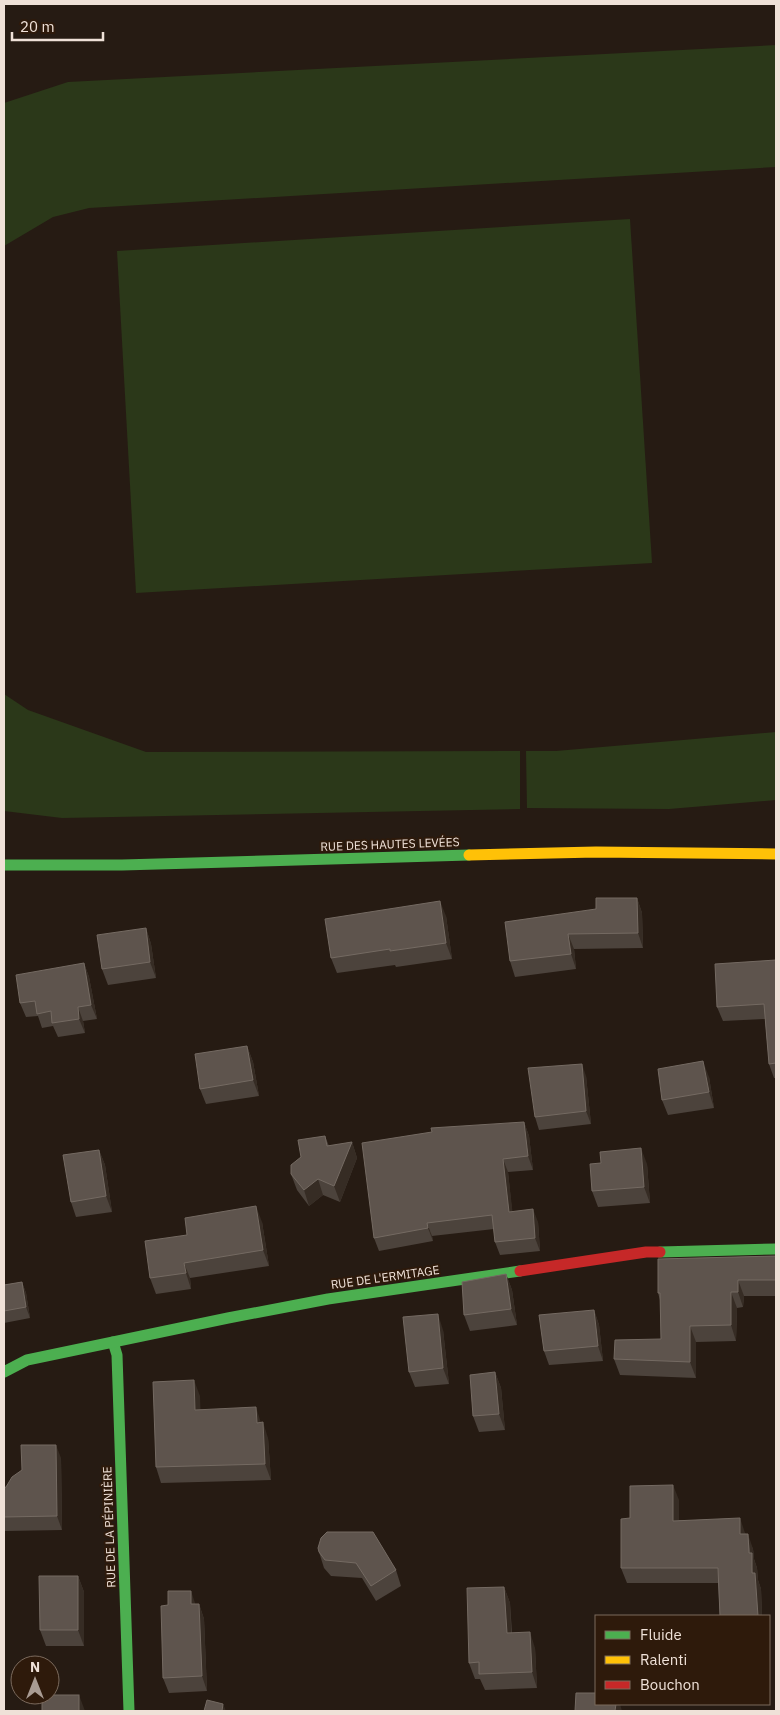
<svg xmlns="http://www.w3.org/2000/svg" width="780" height="1715" font-family="'IBM Plex Sans',sans-serif">
	<style>
		.green { fill: #2b3819 }
		.lines { fill: none; stroke-linecap: round; stroke-linejoin: round }
		.fast { stroke: #4caf50; stroke-width: 11 }
		.slow { stroke: #ffc107; stroke-width: 11 }
		.jam { stroke: #c62828; stroke-width: 11 }
		.wall { fill: #4c433c }
		.shaded-wall { fill: #362c24 }
		.building { fill: #5e544d; stroke: #746a62 }
		.labels { text-anchor: middle; dominant-baseline: central; stroke-width: 4; stroke-linejoin: round; paint-order: stroke }
		.street-label { font-size: 12px; fill: #efe1d8; stroke: #2e1a0b }
	</style>
	<rect width="100%" height="100%" fill="#261b13"/>
	<g class="green">
		<polygon points="776,45 776,167 89,208 53,217 4,246 4,103 68,82"/>
		<polygon points="630,219 652,563 136,593 117,251"/>
		<polygon points="4,694 28,710 146,752 520,751 520,809 62,818 4,811"/>
		<polygon points="776,732 776,800 669,809 527,808 526,751 556,751"/>
	</g>
	<g class="lines">
		<g class="fast">
			<polyline points="4,865 122,865 469,855"/>
			<polyline points="660,1252 776,1249"/>
			<polyline points="113,1342 117,1355 129,1711"/>
			<polyline points="4,1372 27,1360 228,1318 328,1299 520,1271"/>
		</g>
		<polyline class="slow" points="469,855 596,852 776,854"/>
		<polyline class="jam" points="520,1271 646,1252 660,1252"/>
	</g>
	<g class="wall">
		<polygon points="637,898 642,913 643,948 574,949 576,969 515,977 510,961 596,909"/>
		<polygon points="446,916 452,959 396,967 395,965 337,973 331,958"/>
		<polygon points="146,928 151,944 156,978 108,985 102,969"/>
		<polygon points="776,960 776,1078 774,1078 769,1064 765,1019 723,1021 717,1007"/>
		<polygon points="84,963 89,977 97,1019 83,1021 85,1033 58,1037 53,1026 42,1028 38,1016 26,1017 20,1003"/>
		<polygon points="247,1046 253,1062 259,1096 206,1104 200,1089"/>
		<polygon points="586,1076 591,1124 539,1130 535,1117"/>
		<polygon points="709,1077 714,1108 668,1115 662,1100"/>
		<polygon points="524,1122 529,1136 533,1170 508,1172 512,1211 538,1222 540,1251 500,1255 495,1242 494,1229 432,1236 433,1241 379,1251 374,1238"/>
		<polygon points="325,1136 329,1146 352,1142 357,1158 340,1202 323,1195 309,1206 297,1190 291,1174"/>
		<polygon points="99,1150 105,1165 112,1212 76,1217 71,1202"/>
		<polygon points="647,1164 650,1203 598,1207 592,1191"/>
		<polygon points="262,1222 269,1266 190,1278 191,1289 156,1294 150,1278"/>
		<polygon points="776,1256 776,1296 744,1296 743,1307 737,1308 736,1341 696,1342 696,1378 620,1375 614,1359 661,1339 660,1300 658,1293"/>
		<polygon points="506,1274 512,1290 517,1325 470,1331 464,1315"/>
		<polygon points="22,1282 26,1293 30,1318 4,1323 4,1285"/>
		<polygon points="594,1310 599,1325 603,1361 549,1365 544,1351"/>
		<polygon points="443,1330 449,1384 415,1387 409,1372"/>
		<polygon points="495,1372 501,1388 505,1430 479,1432 473,1416"/>
		<polygon points="200,1396 200,1409 268,1438 271,1480 161,1483 156,1467"/>
		<polygon points="61,1458 62,1530 4,1531 4,1488 6,1487"/>
		<polygon points="679,1500 679,1520 745,1533 753,1549 754,1559 757,1568 758,1580 761,1589 762,1616 720,1616 718,1583 627,1583 621,1568 630,1518"/>
		<polygon points="319,1552 396,1570 401,1586 376,1601 362,1578 331,1576 324,1568"/>
		<polygon points="78,1576 84,1592 84,1646 46,1646 40,1630"/>
		<polygon points="504,1587 510,1603 512,1633 535,1648 537,1688 485,1690 480,1679 475,1679 469,1663"/>
		<polygon points="196,1604 199,1604 204,1619 207,1691 169,1693 163,1678"/>
	</g>
	<g class="shaded-wall">
		<polygon points="637,898 642,913 643,948 638,933"/>
		<polygon points="440,901 446,916 452,959 446,943"/>
		<polygon points="146,928 151,944 156,978 150,962"/>
		<polygon points="568,934 574,949 576,969 571,954"/>
		<polygon points="84,963 89,977 97,1019 91,1005"/>
		<polygon points="78,1007 83,1021 85,1033 79,1019"/>
		<polygon points="247,1046 253,1062 259,1096 253,1080"/>
		<polygon points="703,1061 709,1077 714,1108 709,1092"/>
		<polygon points="582,1064 586,1076 591,1124 586,1111"/>
		<polygon points="524,1122 529,1136 533,1170 528,1156"/>
		<polygon points="352,1142 357,1158 340,1202 334,1186"/>
		<polygon points="641,1148 647,1164 650,1203 644,1187"/>
		<polygon points="99,1150 105,1165 112,1212 106,1196"/>
		<polygon points="503,1159 508,1172 514,1225 509,1212"/>
		<polygon points="318,1179 323,1195 309,1206 304,1190"/>
		<polygon points="256,1206 262,1222 269,1266 263,1250"/>
		<polygon points="533,1209 538,1222 540,1251 535,1238"/>
		<polygon points="427,1223 432,1236 433,1241 428,1228"/>
		<polygon points="184,1263 190,1278 191,1289 186,1273"/>
		<polygon points="506,1274 512,1290 517,1325 511,1309"/>
		<polygon points="738,1280 744,1296 743,1307 738,1292"/>
		<polygon points="22,1282 26,1293 30,1318 26,1307"/>
		<polygon points="731,1292 737,1308 736,1341 731,1325"/>
		<polygon points="594,1310 599,1325 603,1361 598,1346"/>
		<polygon points="438,1314 443,1330 449,1384 443,1368"/>
		<polygon points="690,1326 696,1342 696,1378 690,1362"/>
		<polygon points="495,1372 501,1388 505,1430 499,1414"/>
		<polygon points="194,1380 200,1396 201,1425 195,1410"/>
		<polygon points="256,1407 261,1423 257,1423"/>
		<polygon points="263,1422 268,1438 271,1480 265,1464"/>
		<polygon points="56,1445 61,1458 62,1530 57,1516"/>
		<polygon points="673,1485 679,1500 679,1536 673,1521"/>
		<polygon points="740,1518 745,1533 746,1549 740,1534"/>
		<polygon points="748,1534 753,1549 754,1559 757,1568 758,1580 761,1589 762,1616 758,1616"/>
		<polygon points="78,1576 84,1592 84,1646 78,1630"/>
		<polygon points="504,1587 510,1603 512,1649 507,1633"/>
		<polygon points="191,1591 196,1606 191,1604"/>
		<polygon points="199,1604 204,1619 207,1691 202,1676"/>
		<polygon points="530,1632 535,1648 537,1688 532,1672"/>
		<polygon points="79,1695 85,1711 79,1711"/>
		<polygon points="223,1704 226,1711 222,1711"/>
		<polygon points="616,1704 620,1704 622,1711 615,1711"/>
	</g>
	<g class="building">
		<polygon points="596,898 637,898 638,933 568,934 571,954 510,961 505,922 596,909"/>
		<polygon points="440,901 446,943 390,951 390,949 331,958 325,919"/>
		<polygon points="146,928 150,962 102,969 97,935"/>
		<polygon points="776,960 776,1063 769,1064 764,1004 717,1007 715,964"/>
		<polygon points="84,963 91,1005 78,1007 79,1019 52,1023 51,1011 37,1014 35,1001 20,1003 16,975"/>
		<polygon points="247,1046 253,1080 200,1089 195,1054"/>
		<polygon points="703,1061 709,1092 662,1100 658,1069"/>
		<polygon points="582,1064 586,1111 535,1117 528,1068"/>
		<polygon points="524,1122 528,1156 503,1159 509,1212 533,1209 535,1238 495,1242 492,1215 427,1223 428,1228 374,1238 362,1143 432,1132 431,1128"/>
		<polygon points="325,1136 327,1146 352,1142 334,1186 318,1179 304,1190 291,1174 291,1165 301,1157 298,1140"/>
		<polygon points="641,1148 644,1187 592,1191 590,1164 601,1163 600,1152"/>
		<polygon points="99,1150 106,1196 71,1202 63,1155"/>
		<polygon points="256,1206 263,1250 184,1263 186,1273 150,1278 145,1241 187,1235 185,1218"/>
		<polygon points="776,1256 776,1280 738,1280 738,1292 731,1292 731,1325 690,1326 690,1362 614,1359 615,1340 661,1339 660,1293 658,1293 658,1259"/>
		<polygon points="506,1274 511,1309 464,1315 462,1282"/>
		<polygon points="22,1282 26,1307 4,1311 4,1285"/>
		<polygon points="594,1310 598,1346 544,1351 539,1315"/>
		<polygon points="438,1314 443,1368 409,1372 403,1317"/>
		<polygon points="495,1372 499,1414 473,1416 470,1375"/>
		<polygon points="194,1380 195,1410 256,1407 257,1423 263,1422 265,1464 156,1467 153,1382"/>
		<polygon points="21,1445 56,1445 57,1516 4,1517 4,1488 6,1487 12,1477 22,1470"/>
		<polygon points="673,1485 673,1521 740,1518 740,1534 748,1534 749,1553 752,1553 752,1573 755,1573 758,1616 720,1616 718,1568 621,1568 621,1519 630,1518 630,1486"/>
		<polygon points="327,1532 373,1532 396,1570 371,1586 356,1563 325,1560 319,1552 318,1548 321,1538"/>
		<polygon points="39,1576 78,1576 78,1630 40,1630"/>
		<polygon points="504,1587 507,1633 530,1632 532,1672 479,1674 479,1662 469,1663 467,1588"/>
		<polygon points="168,1591 191,1591 191,1604 199,1604 202,1676 163,1678 161,1606 168,1605"/>
		<polygon points="576,1693 596,1693 596,1704 616,1704 615,1711 575,1711"/>
		<rect x="42" y="1695" width="37" height="16"/>
		<polygon points="207,1700 223,1704 222,1711 204,1711"/>
	</g>
	<g class="labels">
		<g class="street-label">
			<text transform="translate(390 844) rotate(-2)">RUE DES HAUTES LEVÉES</text>
			<text transform="translate(385 1277) rotate(-8)">RUE DE L'ERMITAGE</text>
			<text transform="translate(109 1527) rotate(-92)">RUE DE LA PÉPINIÈRE</text>
		</g>
	</g>
	<rect width="780" height="1715" fill="none" stroke="#efe1d8" stroke-width="10"/>
	<rect x="595" y="1615" width="175" height="90" fill="#2e1a0b" stroke="#7b6a5d"/>
	<rect x="605" y="1631" width="25" height="8" fill="#4caf50" stroke="#7b6a5d"/>
	<text x="640" y="1640" font-size="15" fill="#efe1d8">Fluide</text>
	<rect x="605" y="1656" width="25" height="8" fill="#ffc107" stroke="#7b6a5d"/>
	<text x="640" y="1665" font-size="15" fill="#efe1d8">Ralenti</text>
	<rect x="605" y="1681" width="25" height="8" fill="#c62828" stroke="#7b6a5d"/>
	<text x="640" y="1690" font-size="15" fill="#efe1d8">Bouchon</text>
	<g transform="translate(35 1680)"><circle r="24" fill="#2e1a0b" stroke="#7b6a5d"/>
	<path d="M0-4L9 19L0 12L-9 19Z" fill="#a99c93"/>
	<text y="-8" font-size="14" font-weight="bold" text-anchor="middle" fill="#efe1d8">N</text>
	</g>
	<path d="M12 32v8h91v-8" fill="none" stroke="#efe1d8" stroke-width="2.5"/>
	<text x="20" y="32" font-size="15" fill="#efe1d8" stroke="#2e1a0b" stroke-width="4" paint-order="stroke">20 m</text>
</svg>
